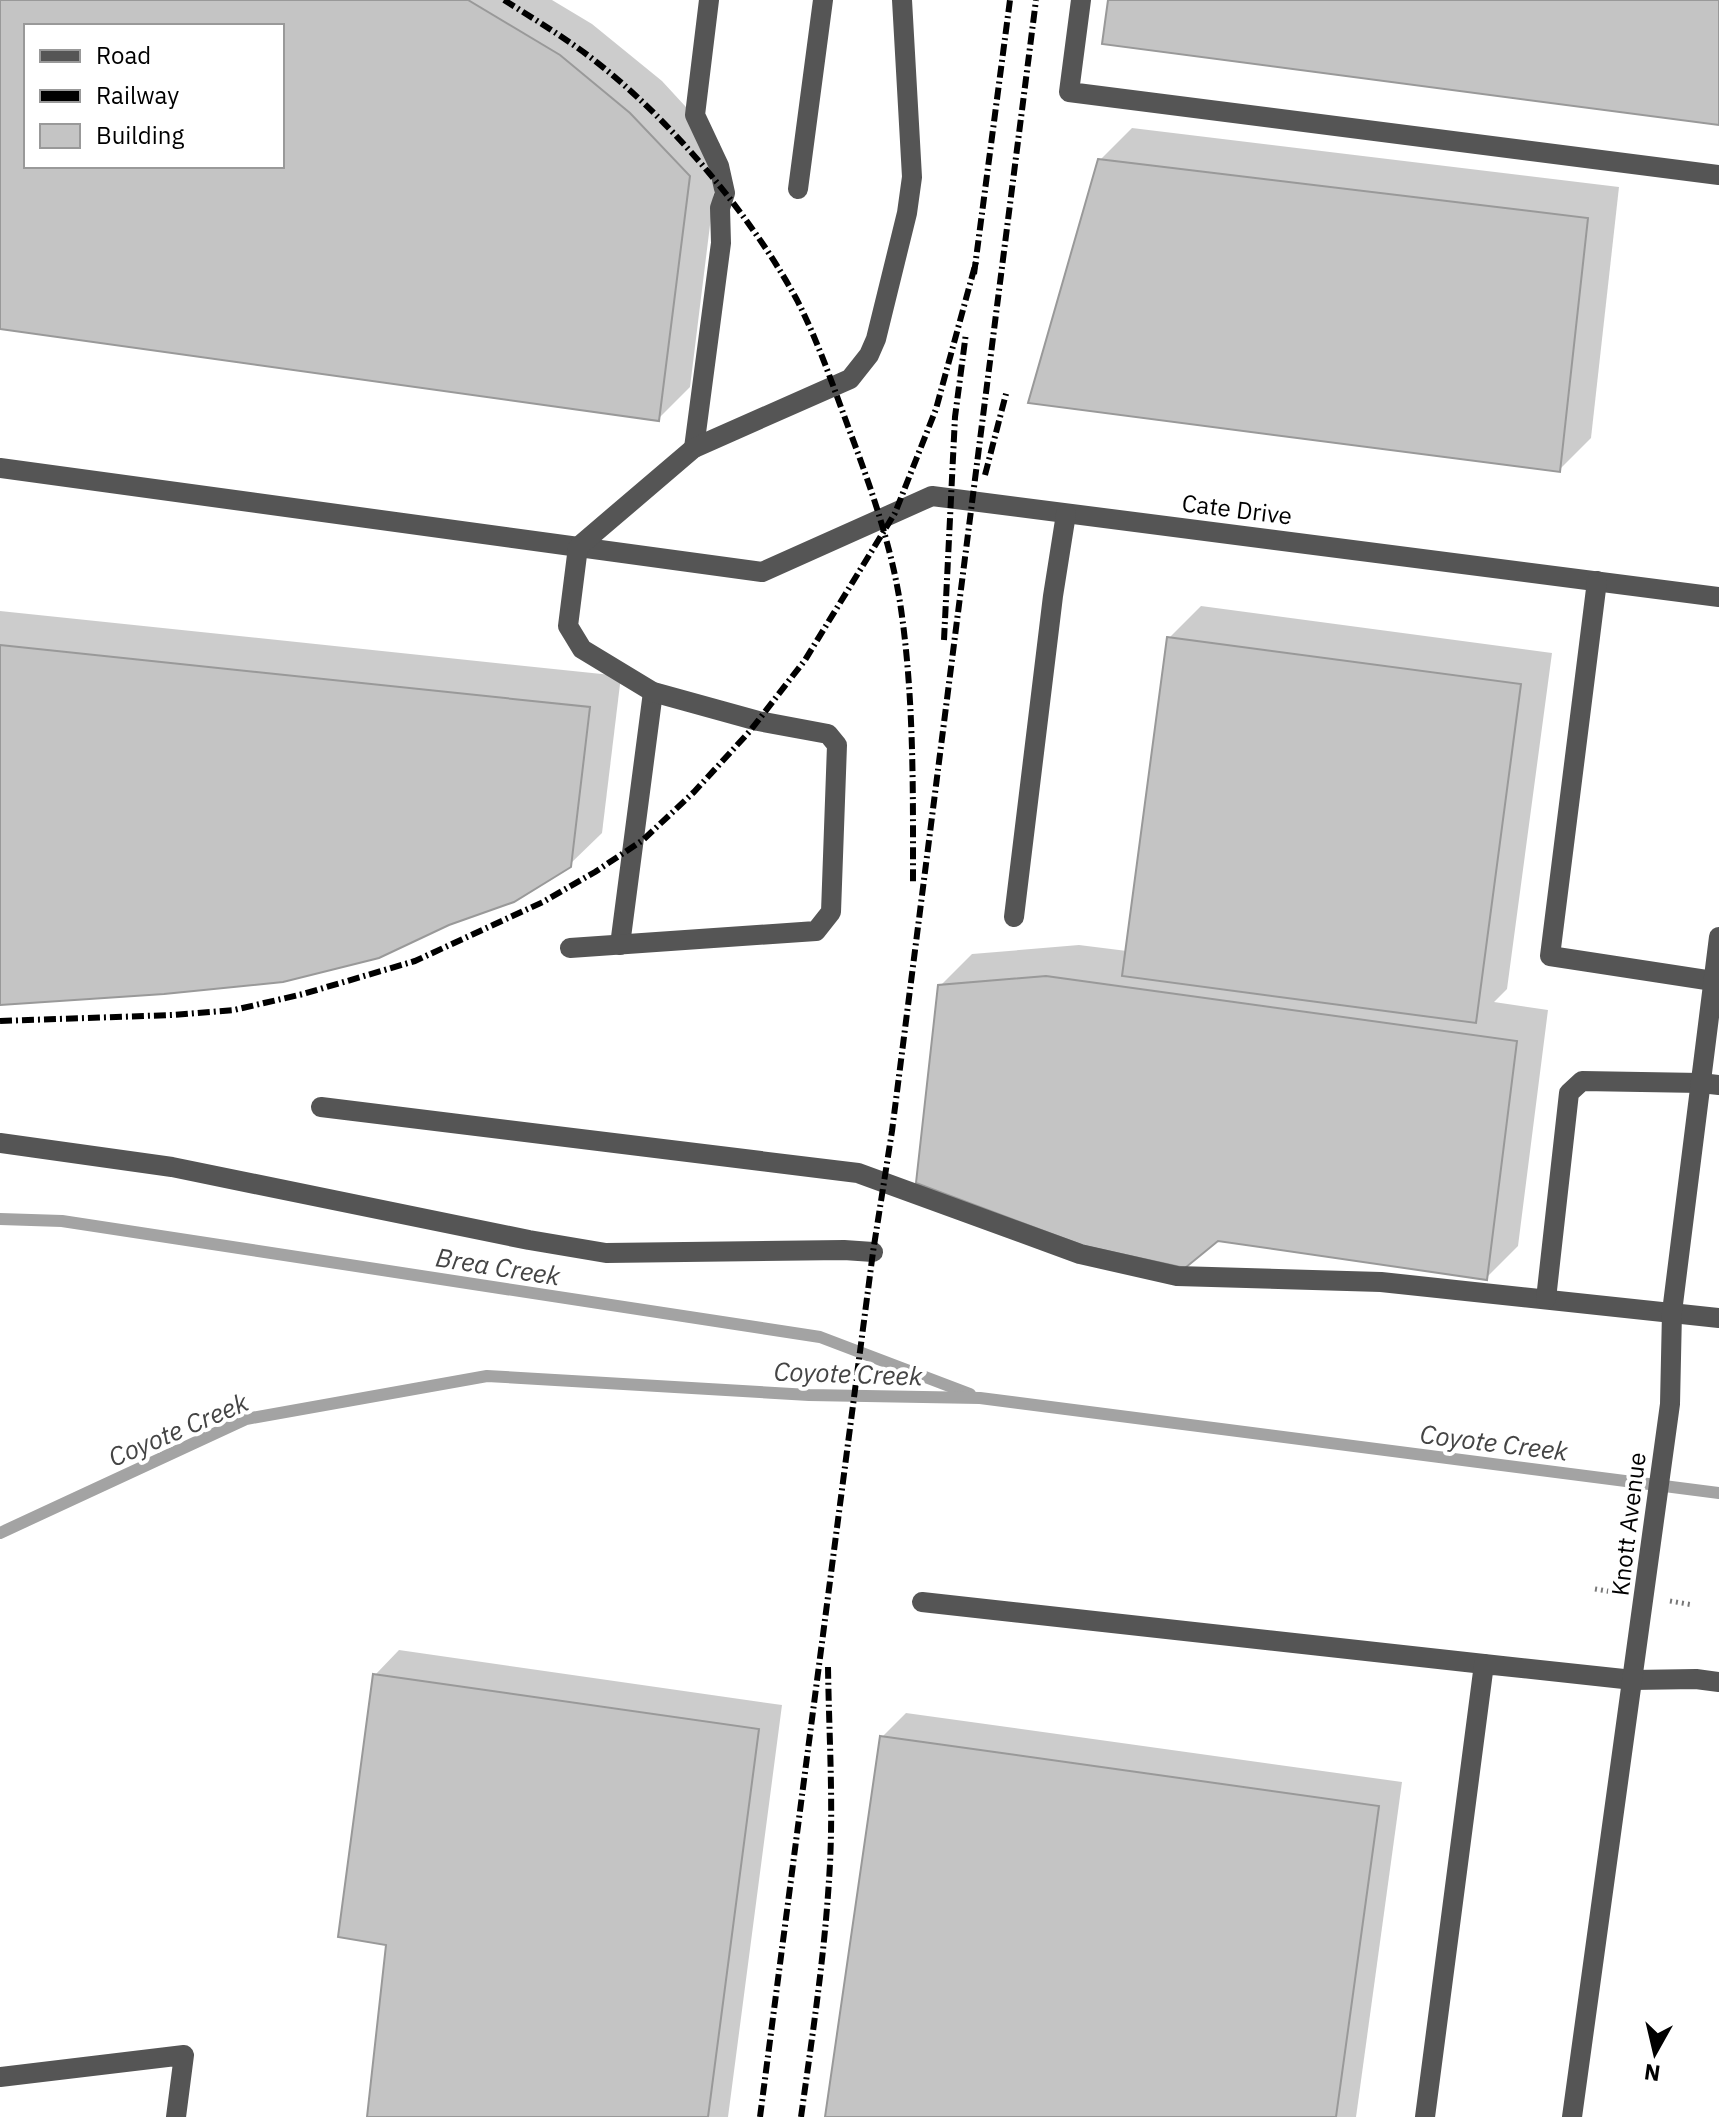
<svg xmlns="http://www.w3.org/2000/svg" width="1719" height="2117" font-family="'IBM Plex Sans',sans-serif">
	<style>
		.shadow { fill: #0003; fill-rule: evenodd }
		.lines { fill: none; stroke-linecap: round; stroke-linejoin: round }
		.stream { stroke: #a3a3a3; stroke-width: 12 }
		.building { fill: #c4c4c4; stroke: #999; stroke-width: 2; fill-rule: evenodd }
		.path { stroke: #777; stroke-width: 5; stroke-dasharray: 2 4; stroke-linecap: butt }
		.minor { stroke: #555; stroke-width: 20 }
		.rail { stroke: #000; stroke-width: 6; stroke-dasharray: 12 4 2 4; stroke-linecap: butt }
		.labels { text-anchor: middle; dominant-baseline: central; stroke-width: 8; stroke-linejoin: round; paint-order: stroke }
		.street-label { font-size: 24px; fill: #000; stroke: #fff }
		.water-label { font-size: 26px; font-style: italic; fill: #444; stroke: #fff }
	</style>
	<rect width="100%" height="100%" fill="#fff"/>
	<g class="shadow">
		<path d="M0 0H552L592 24 662 81 720 144 690 387 658 419 0 327ZM26 26H282V166H26Z"/>
		<polygon points="1132,128 1619,187 1591,438 1559,470 1100,160"/>
		<polygon points="1201,606 1552,653 1507,989 1494,1002 1548,1010 1518,1246 1486,1278 1217,1239 940,986 972,954 1079,945 1127,951 1169,638"/>
		<polygon points="0,611 621,676 602,833 569,865 0,1003"/>
		<polygon points="399,1650 782,1705 728,2117 369,2117 389,1943 375,1675"/>
		<polygon points="906,1713 1402,1782 1356,2117 827,2117 882,1737"/>
	</g>
	<g class="lines">
		<g class="stream">
			<polyline points="0,1219 62,1221 820,1337 970,1394"/>
			<polyline points="0,1533 246,1419 487,1376 809,1395 980,1398 1719,1493"/>
		</g>
	</g>
	<g class="building">
		<path d="M0 0H468L560 55 630 113 690 176 659 421 0 329ZM26 26H282V166H26Z"/>
		<polygon points="1108,0 1719,0 1719,125 1102,44"/>
		<polygon points="1098,159 1588,218 1560,472 1028,403"/>
		<polygon points="1167,637 1521,684 1476,1023 1122,976"/>
		<polygon points="0,645 590,707 571,867 514,902 449,925 379,958 283,982 164,994 0,1005"/>
		<polygon points="1046,976 1517,1041 1487,1280 1218,1241 1185,1268 1084,1246 916,1183 938,985"/>
		<polygon points="373,1674 759,1729 708,2117 367,2117 386,1945 338,1937"/>
		<polygon points="880,1736 1379,1806 1336,2117 825,2117"/>
	</g>
	<g class="lines">
		<g class="path">
			<polyline points="1595,1589 1613,1592"/>
			<polyline points="1670,1601 1693,1605"/>
		</g>
		<g class="minor">
			<polyline points="1081,0 1069,92 1719,175"/>
			<polyline points="798,189 823,0"/>
			<polyline points="694,448 721,243 720,208 725,193 719,166 695,115 709,0"/>
			<polyline points="0,468 762,572 932,496 1719,597"/>
			<polyline points="1597,581 1550,956 1713,981"/>
			<polyline points="1014,917 1053,596 1066,514"/>
			<polyline points="620,945 653,692"/>
			<polyline points="570,948 816,931 831,912 837,745 828,734 758,721 653,692 582,649 568,626 578,547 694,448 850,379 869,355 876,339 907,213 912,177 902,0"/>
			<polyline points="321,1107 858,1173 1080,1254 1177,1276 1381,1282 1719,1318"/>
			<polyline points="0,1143 172,1167 529,1240 606,1253 844,1250 873,1252"/>
			<polyline points="1546,1299 1569,1093 1582,1081 1701,1083 1719,1085"/>
			<polyline points="922,1602 1484,1664"/>
			<polyline points="0,2077 184,2055 176,2117"/>
			<polyline points="1425,2117 1484,1664 1633,1680 1696,1679 1719,1682"/>
			<polyline points="1572,2117 1670,1404 1672,1312 1719,937"/>
		</g>
		<g class="rail">
			<path d="M504 0C528 15 552 30 575 46 658 104 749 211 797 300 818 341 833 386 849 429 871 488 892 547 901 609 914 699 913 791 913 882"/>
			<polyline points="974,274 1010,0"/>
			<polyline points="985,475 1007,390"/>
			<polyline points="944,640 955,417 966,333"/>
			<polyline points="0,1021 173,1015 234,1010 303,994 415,961 543,902 595,872 643,840 694,792 750,731 805,660 895,513 936,409 976,262"/>
			<polyline points="760,2117 873,1252 892,1131 1036,0"/>
			<path d="M801 2117C812 2038 824 1960 829 1880 834 1809 829 1738 828 1667"/>
		</g>
	</g>
	<g class="labels">
		<g class="street-label">
			<text transform="translate(1237 509) rotate(7)">Cate Drive</text>
			<text transform="translate(1628 1524) rotate(-83)">Knott Avenue</text>
		</g>
		<g class="water-label">
			<text transform="translate(498 1266) rotate(9)">Brea Creek</text>
			<text transform="translate(848 1373) rotate(2)">Coyote Creek</text>
			<text transform="translate(178 1429) rotate(-23)">Coyote Creek</text>
			<text transform="translate(1494 1442) rotate(7)">Coyote Creek</text>
		</g>
	</g>
	<rect x="24" y="24" width="260" height="144" fill="#ffffff" stroke="#999999" stroke-width="2"/>
	<rect x="40" y="50" width="40" height="12" fill="#555555" stroke="#999999" stroke-width="2"/>
	<text x="96" y="64" font-size="24" fill="#000000">Road</text>
	<rect x="40" y="90" width="40" height="12" fill="#000000" stroke="#999999" stroke-width="2"/>
	<text x="96" y="104" font-size="24" fill="#000000">Railway</text>
	<rect x="40" y="124" width="40" height="24" fill="#c4c4c4" stroke="#999999" stroke-width="2"/>
	<text x="96" y="144" font-size="24" fill="#000000">Building</text>
	<g transform="translate(1655 2053) rotate(188)" stroke="#ffffff" stroke-width="6" paint-order="stroke">
	<path d="M0-6L14 30L0 20L-14 30Z" fill="#000000"/>
	<text y="-12" font-size="22" font-weight="bold" text-anchor="middle" fill="#000000">N</text>
	</g>
</svg>
